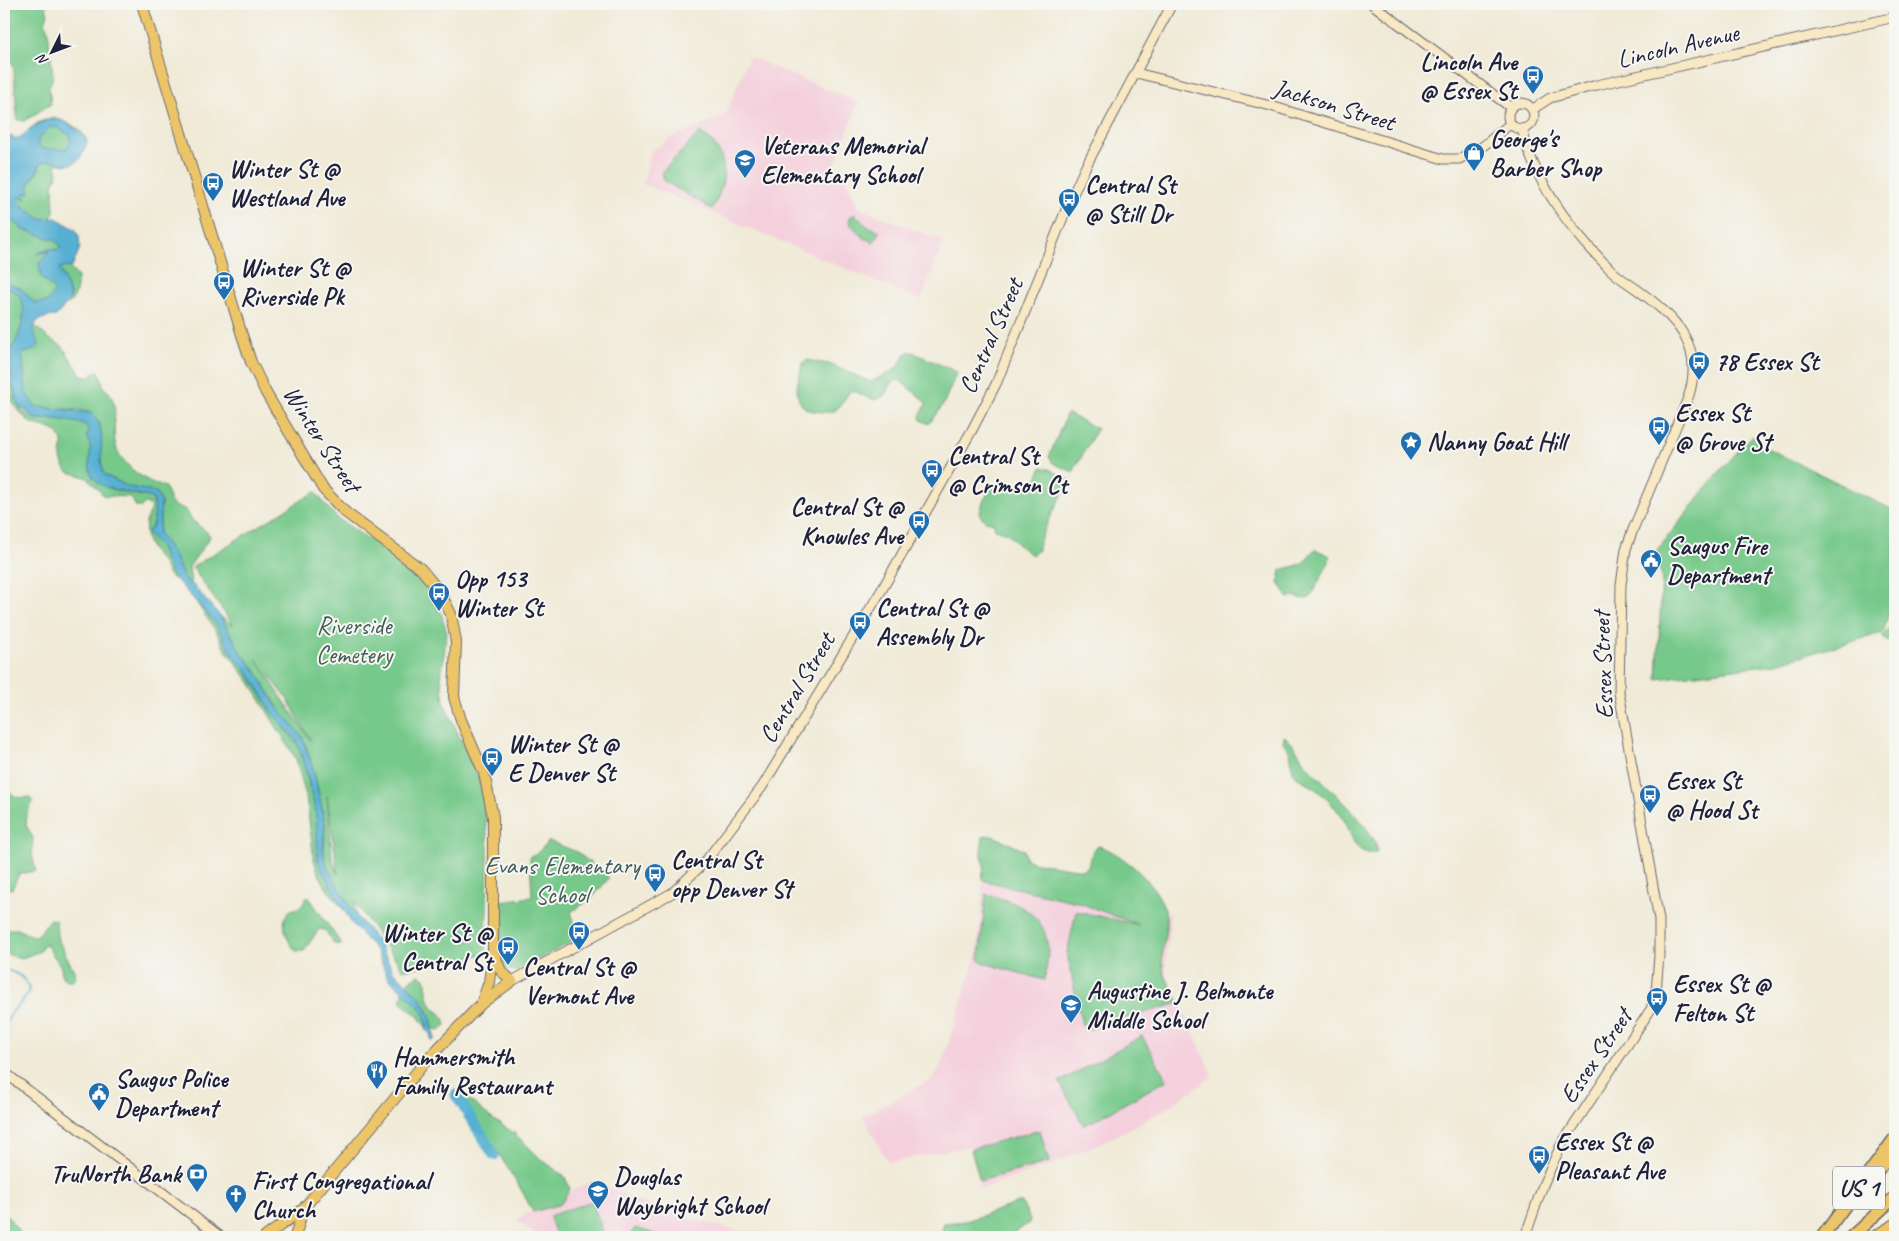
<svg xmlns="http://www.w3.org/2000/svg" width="1899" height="1241" font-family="Caveat,sans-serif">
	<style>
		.built { fill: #f4cfdc }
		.green { fill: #77c98b; stroke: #4c7663; fill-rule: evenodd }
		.water { fill: #55b0d3; stroke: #3c6987; fill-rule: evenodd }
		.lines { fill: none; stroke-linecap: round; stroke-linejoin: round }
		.stream { stroke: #55b0d3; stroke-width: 2 }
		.river { stroke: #55b0d3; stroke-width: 11 }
		.secondary-casing { stroke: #6a6872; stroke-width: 11 }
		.primary-casing { stroke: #6a6872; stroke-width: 12 }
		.highway-casing { stroke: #6a6872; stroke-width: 14 }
		.secondary { stroke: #f8e8c3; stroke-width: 9 }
		.primary { stroke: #edc569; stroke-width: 10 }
		.highway { stroke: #edc569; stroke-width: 11 }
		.labels { text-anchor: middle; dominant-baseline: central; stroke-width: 4; stroke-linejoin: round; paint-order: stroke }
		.shield { fill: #f6f6f2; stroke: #626272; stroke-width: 1 }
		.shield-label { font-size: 24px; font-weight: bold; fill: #22223b }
		.street-label { font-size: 25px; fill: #22223b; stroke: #f6f6f2 }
		.poi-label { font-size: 25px; font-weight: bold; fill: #22223b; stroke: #f6f6f2; text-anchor: start }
		.park-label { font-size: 25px; fill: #405c57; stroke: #f6f6f2 }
	</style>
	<rect width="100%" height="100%" fill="#f6f6f2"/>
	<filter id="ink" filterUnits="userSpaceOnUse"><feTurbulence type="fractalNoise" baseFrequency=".02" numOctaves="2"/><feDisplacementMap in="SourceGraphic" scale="10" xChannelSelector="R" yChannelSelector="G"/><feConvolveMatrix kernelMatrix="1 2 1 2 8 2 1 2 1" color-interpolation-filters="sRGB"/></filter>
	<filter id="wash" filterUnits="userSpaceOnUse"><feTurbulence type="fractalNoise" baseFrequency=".0096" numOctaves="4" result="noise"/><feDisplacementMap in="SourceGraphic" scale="20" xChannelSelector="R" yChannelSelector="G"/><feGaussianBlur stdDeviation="1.12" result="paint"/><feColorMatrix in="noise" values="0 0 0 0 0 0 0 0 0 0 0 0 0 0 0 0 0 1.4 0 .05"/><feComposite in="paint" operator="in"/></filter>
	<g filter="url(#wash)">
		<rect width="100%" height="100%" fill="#f0ead7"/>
		<g class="built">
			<polygon points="749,57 859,103 833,169 843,173 859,208 944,241 921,300 643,184 651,151 675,136 726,114"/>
			<polygon points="982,881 1161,920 1171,911 1165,971 1213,1076 1164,1110 1115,1136 1048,1166 981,1189 969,1146 888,1163 863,1116 929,1081 936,1074 943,1060 976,956 981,920"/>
			<polygon points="593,1180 643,1203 681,1217 731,1229 777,1235 777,1237 537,1237 517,1219"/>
		</g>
		<g class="green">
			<polygon points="4,4 14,8 21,4 45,4 48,14 45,23 48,30 53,76 49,88 51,104 24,121 18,120 17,116 14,71 12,61 4,47"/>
			<path d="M52 118C66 122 82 126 87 142 81 159 73 169 55 163L58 172 53 186 54 211 51 218 42 220 31 213 18 200 21 196 25 199 23 193H30L28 187 39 169 43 152 28 130 39 122Z"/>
			<path d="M700 132C731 153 728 180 712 209L664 181 662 172Z"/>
			<path d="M4 165 6 166 12 221 19 225 22 230 48 233 67 250 49 249 42 252 50 253 41 261 43 279 55 290C52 302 45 303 34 303L22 289 4 282Z"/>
			<polygon points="855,214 867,226 879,231 878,237 873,242 864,238 849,223 850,217"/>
			<path d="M68 266 78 277C77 287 77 298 68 304L71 295 59 268Z"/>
			<path d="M4 285C9 288 17 292 20 296 30 311 19 338 10 351 11 374 10 422 44 419 66 418 73 419 94 426 87 472 84 485 136 495 141 496 147 496 152 498L156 511 150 533 160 547 176 580C166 576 167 570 162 562 160 558 156 557 154 553 144 540 142 521 152 509L150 505 145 503 141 507H136L131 497 104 496 88 478 68 472C54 454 66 452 61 439 57 428 44 427 34 424 22 419 14 401 4 393Z"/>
			<path d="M34 325 48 338 62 346 83 377H89L96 371H99L104 388C121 399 112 425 115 442 118 463 146 483 165 487 172 503 166 504 185 509L193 521 209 534 210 537 189 567 191 583 185 580 173 553 159 534 161 502 156 492 129 487 105 475C95 457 109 434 95 417 84 402 41 416 30 403 18 388 16 359 26 342 29 335 33 333 34 325Z"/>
			<path d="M907 352H912L957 372 943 405 929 424 921 420 920 416 926 404 925 401 899 380 895 381C890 385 888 389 885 394 876 407 860 392 851 390L839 407 833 412C827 412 819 412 813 411 796 408 795 389 799 377 802 369 800 366 806 360L829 364 871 382 896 369Z"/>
			<polygon points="1067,413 1097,429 1073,472 1053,463 1049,457"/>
			<polygon points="1753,435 1763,446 1895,511 1895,591 1883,633 1773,664 1657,679 1662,576 1654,554 1720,471"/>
			<path d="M1042 467 1049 469 1069 480C1063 496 1037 538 1038 550L1032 555 1019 546 1009 534 995 529 994 523C989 522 983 521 981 516 977 509 991 484 999 483 1009 481 1015 491 1025 489L1036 480Z"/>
			<path d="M315 492 337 518 389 553 422 582 440 610 447 633 441 677 444 703 479 779 485 809 488 848 486 954 403 970 354 901 357 917 354 913 329 871 324 856 325 823 314 772 305 743 279 709 256 671 240 651 221 617 233 625 192 567ZM256 659 287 698 311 741ZM327 796 338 874 332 858Z"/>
			<polygon points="1315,549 1330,556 1329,562 1310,598 1305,599 1291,596 1289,599 1279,582 1281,570 1302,564"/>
			<path d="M192 595 216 624 273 713 299 746 316 813 321 868 347 914 327 889 318 872 314 860 306 796 296 759 249 681 224 648C218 630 202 613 192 595Z"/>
			<polygon points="1895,616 1895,640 1886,641 1882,636 1891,627"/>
			<path d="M1284 736C1295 743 1301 760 1311 770 1325 784 1378 831 1377 851L1375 853C1352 856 1352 831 1342 817 1338 810 1322 793 1315 789 1308 783 1299 779 1293 773L1290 752 1283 742Z"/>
			<path d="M4 780C7 794 16 800 29 797L33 802 27 813 26 825 33 838 32 855 36 871 19 874 12 889 4 888Z"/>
			<path d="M986 835C1001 837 1010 845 1024 850L1026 859 1032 862 1083 870 1088 866 1093 850 1099 846C1123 853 1162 888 1166 915 1168 932 1160 951 1163 968 1165 979 1174 992 1179 1003L1089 1029 1082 1025 1067 954 1076 911 1139 925 1077 902 985 881 982 879 984 866 981 850 983 837Z"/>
			<path d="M549 841 577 852 609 878 591 899 571 912 579 938 516 971C507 970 504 968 500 960L501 901 532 897 530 856 536 854Z"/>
			<path d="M986 894C1036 907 1057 926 1044 980L984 963 979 959Z"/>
			<path d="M308 896 342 945 334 944 325 930 319 929 304 951H296C288 943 280 924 287 914 290 909 293 910 297 908 303 905 304 900 308 896Z"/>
			<path d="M50 919 56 920 57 937 75 973 76 978 72 982 62 977 61 967 45 943 40 951 20 959 5 953 4 926 7 929H18C42 943 37 933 50 919Z"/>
			<path d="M419 975 425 978C427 987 427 999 432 1006 438 1013 445 1015 446 1025L440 1030 433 1029C428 1002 421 1002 407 983Z"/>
			<path d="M403 992C414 1000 428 1012 426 1027L417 1015 401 1003Z"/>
			<polygon points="1142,1036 1167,1080 1084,1126 1059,1082"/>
			<polygon points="460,1092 491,1118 514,1133 541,1159 565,1177 570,1189 561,1204 533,1212 522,1191"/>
			<polygon points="1040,1130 1049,1162 980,1181 971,1149"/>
			<polygon points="592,1201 605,1237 557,1237 549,1216"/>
			<polygon points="1018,1203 1022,1203 1030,1220 1029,1223 1011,1235 945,1237 942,1231 944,1223 966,1221"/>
			<polygon points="4,1211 23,1237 4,1237"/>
			<polygon points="635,1228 655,1234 654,1237 628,1237"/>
		</g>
		<path class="water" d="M4 61 9 79 5 124 7 137 12 136V139C16 138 20 138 23 135 39 123 53 111 71 126 78 131 84 132 87 142 74 182 61 154 41 163L28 187 30 193H23L26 199 21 196 19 199 21 205 41 219 56 218 75 229 79 237 80 248 72 267 59 268 69 290 70 300 56 316C35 318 29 324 39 345L36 349 22 354 26 393 35 406 91 413C110 429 95 456 105 475L129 487 156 492 161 502 159 534 173 553 185 580 191 583 221 617 240 651 256 671 275 704 302 736 314 772 325 823 323 851 327 867 354 913 378 941 393 971 421 998 431 1019 435 1039 432 1041 429 1032 425 1030 427 1026 425 1017 418 1005 388 978 376 950 352 924 321 868 318 861 316 813 304 761 296 740 273 713 248 672 232 654 216 624 171 574 160 547 147 532C156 526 155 511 154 500 146 492 107 493 95 480 83 467 96 449 86 436L89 432 85 424 51 418 35 419 18 405 11 377 10 351C19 338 29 312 20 297 17 292 9 289 4 285V282L22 289 34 303 48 302 55 290 41 277 39 263 50 251 37 254 48 249 58 250 61 247 55 239C43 239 34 231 22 230L19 225 4 215 6 170 4 168ZM50 127 58 128 70 135V143L66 149H43L38 145V139Z"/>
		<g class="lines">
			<path class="stream" d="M4 969C16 973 27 977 29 990 23 1008 0 1012 8 1037"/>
			<polyline class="river" points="456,1095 494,1155"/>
		</g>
	</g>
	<g filter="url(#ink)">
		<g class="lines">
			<g class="secondary-casing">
				<g id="secondary">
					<polyline points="1372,4 1510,107"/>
					<polyline points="1136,73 1271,106 1443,159 1459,159 1482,147 1510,124"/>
					<circle cx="1521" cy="116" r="13"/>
					<polyline points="1533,109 1550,98 1597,85 1895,17"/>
					<path d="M1522 129C1534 182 1570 229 1608 267 1615 275 1626 282 1635 288 1675 317 1706 345 1688 398L1634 527 1626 549 1621 585 1619 692 1659 920V955L1656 992 1651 1009 1561 1145 1543 1185 1525 1237"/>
					<polyline points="512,981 672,893 705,862 762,787 884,586 972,430 996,384 1068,205 1085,168 1172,4"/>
					<polyline points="4,1072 221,1237"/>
				</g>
			</g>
			<g class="primary-casing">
				<g id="primary">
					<polyline points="142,4 242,335 251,362 266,393 323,489 345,512 421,569 440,592 451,614 456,642 454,697 461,720 484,773 493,817 493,953 489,982 481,1004"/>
					<polyline points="1854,1202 1895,1150"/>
					<polyline points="265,1237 303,1209 426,1061 481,1004 512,981 501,971 494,953"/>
					<polyline points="295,1237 303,1209"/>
					<polyline points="1873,1237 1895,1224"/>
				</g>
			</g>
			<g class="highway-casing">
				<g id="highway">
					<polyline points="1822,1237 1895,1138"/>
					<polyline points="1851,1237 1895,1197"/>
				</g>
			</g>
			<use href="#secondary" class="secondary"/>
			<use href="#primary" class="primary"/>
			<use href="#highway" class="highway"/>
		</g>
	</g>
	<defs>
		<g id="bus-pin" transform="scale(1.125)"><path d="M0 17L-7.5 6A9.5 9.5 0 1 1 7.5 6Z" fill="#1f6fb2" stroke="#f6f6f2"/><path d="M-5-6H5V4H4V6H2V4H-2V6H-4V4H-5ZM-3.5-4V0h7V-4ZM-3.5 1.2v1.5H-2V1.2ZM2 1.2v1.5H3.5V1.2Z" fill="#fff"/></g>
		<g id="shop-pin" transform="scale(1.125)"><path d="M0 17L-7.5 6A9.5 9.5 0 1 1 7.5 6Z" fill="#1f6fb2" stroke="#f6f6f2"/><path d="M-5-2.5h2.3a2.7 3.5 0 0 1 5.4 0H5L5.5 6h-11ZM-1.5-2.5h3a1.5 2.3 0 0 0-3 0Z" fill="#fff"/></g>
		<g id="school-pin" transform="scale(1.125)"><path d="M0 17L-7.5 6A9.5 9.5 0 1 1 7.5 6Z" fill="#1f6fb2" stroke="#f6f6f2"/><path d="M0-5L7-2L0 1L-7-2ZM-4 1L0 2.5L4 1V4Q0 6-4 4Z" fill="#fff"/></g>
		<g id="sight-pin" transform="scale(1.125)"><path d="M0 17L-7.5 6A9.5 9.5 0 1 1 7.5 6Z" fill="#1f6fb2" stroke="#f6f6f2"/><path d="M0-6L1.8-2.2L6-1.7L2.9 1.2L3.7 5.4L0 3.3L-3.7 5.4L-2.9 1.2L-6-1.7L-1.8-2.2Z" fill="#fff"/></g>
		<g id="civic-pin" transform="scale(1.125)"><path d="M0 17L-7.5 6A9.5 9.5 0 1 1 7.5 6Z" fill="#1f6fb2" stroke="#f6f6f2"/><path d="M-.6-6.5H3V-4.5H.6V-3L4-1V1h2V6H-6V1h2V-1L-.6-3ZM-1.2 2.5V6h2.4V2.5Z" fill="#fff"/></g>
		<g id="restaurant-pin" transform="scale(1.125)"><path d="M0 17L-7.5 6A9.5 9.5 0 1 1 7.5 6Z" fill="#1f6fb2" stroke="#f6f6f2"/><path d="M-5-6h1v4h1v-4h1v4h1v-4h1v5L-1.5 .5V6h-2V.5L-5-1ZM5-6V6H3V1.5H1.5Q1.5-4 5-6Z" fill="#fff"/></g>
		<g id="bank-pin" transform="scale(1.125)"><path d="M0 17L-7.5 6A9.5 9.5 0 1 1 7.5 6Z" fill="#1f6fb2" stroke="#f6f6f2"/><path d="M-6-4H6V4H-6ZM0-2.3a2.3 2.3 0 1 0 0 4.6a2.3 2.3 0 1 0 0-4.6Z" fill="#fff"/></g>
		<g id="church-pin" transform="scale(1.125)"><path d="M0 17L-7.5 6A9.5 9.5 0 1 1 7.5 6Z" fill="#1f6fb2" stroke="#f6f6f2"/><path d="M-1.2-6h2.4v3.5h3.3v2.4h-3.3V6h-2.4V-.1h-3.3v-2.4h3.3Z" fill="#fff"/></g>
	</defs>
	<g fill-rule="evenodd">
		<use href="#bus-pin" x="1533" y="76"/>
		<use href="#shop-pin" x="1474" y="153"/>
		<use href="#school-pin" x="745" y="160"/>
		<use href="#bus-pin" x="213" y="183"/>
		<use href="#bus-pin" x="1069" y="199"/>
		<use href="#bus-pin" x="224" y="282"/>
		<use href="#bus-pin" x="1699" y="362"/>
		<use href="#bus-pin" x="1659" y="427"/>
		<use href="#sight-pin" x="1411" y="442"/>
		<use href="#bus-pin" x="932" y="470"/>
		<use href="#bus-pin" x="919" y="521"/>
		<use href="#civic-pin" x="1651" y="560"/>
		<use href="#bus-pin" x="439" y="593"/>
		<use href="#bus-pin" x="860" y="622"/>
		<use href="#bus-pin" x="492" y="758"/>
		<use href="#bus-pin" x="1650" y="795"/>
		<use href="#bus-pin" x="655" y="874"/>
		<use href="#bus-pin" x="579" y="932"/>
		<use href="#bus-pin" x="508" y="947"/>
		<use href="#bus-pin" x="1657" y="998"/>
		<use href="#school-pin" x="1071" y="1005"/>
		<use href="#restaurant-pin" x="377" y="1071"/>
		<use href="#civic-pin" x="99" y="1093"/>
		<use href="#bus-pin" x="1539" y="1156"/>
		<use href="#bank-pin" x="197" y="1174"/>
		<use href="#school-pin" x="598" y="1191"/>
		<use href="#church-pin" x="236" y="1195"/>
	</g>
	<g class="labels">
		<rect class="shield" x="1833" y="1166.5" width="52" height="43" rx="4"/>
		<g class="shield-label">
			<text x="1859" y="1188">US 1</text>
		</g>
		<g class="street-label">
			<text transform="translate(1678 46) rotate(-13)">Lincoln Avenue</text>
			<text transform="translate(1334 105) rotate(17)">Jackson Street</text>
			<text transform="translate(991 336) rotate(-66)">Central Street</text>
			<text transform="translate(322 439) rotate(57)">Winter Street</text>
			<text transform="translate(1603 665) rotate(-92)">Essex Street</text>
			<text transform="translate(797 688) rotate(-59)">Central Street</text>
			<text transform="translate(1596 1056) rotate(-56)">Essex Street</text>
		</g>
		<g class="poi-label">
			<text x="1517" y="62" text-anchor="end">Lincoln Ave<tspan x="1517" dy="29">@ Essex St</tspan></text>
			<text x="1490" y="139">George's<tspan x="1490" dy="29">Barber Shop</tspan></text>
			<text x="761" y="146">Veterans Memorial<tspan x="761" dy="29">Elementary School</tspan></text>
			<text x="229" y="169">Winter St @<tspan x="229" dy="29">Westland Ave</tspan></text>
			<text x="1085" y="185">Central St<tspan x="1085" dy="29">@ Still Dr</tspan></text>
			<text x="240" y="268">Winter St @<tspan x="240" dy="29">Riverside Pk</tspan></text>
			<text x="1715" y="362">78 Essex St</text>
			<text x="1675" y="413">Essex St<tspan x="1675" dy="29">@ Grove St</tspan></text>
			<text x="1427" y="442">Nanny Goat Hill</text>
			<text x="948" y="456">Central St<tspan x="948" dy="29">@ Crimson Ct</tspan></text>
			<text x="903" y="507" text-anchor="end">Central St @<tspan x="903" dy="29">Knowles Ave</tspan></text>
			<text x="1667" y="546">Saugus Fire<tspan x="1667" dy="29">Department</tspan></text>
			<text x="455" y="579">Opp 153<tspan x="455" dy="29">Winter St</tspan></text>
			<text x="876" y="608">Central St @<tspan x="876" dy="29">Assembly Dr</tspan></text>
			<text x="508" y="744">Winter St @<tspan x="508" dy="29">E Denver St</tspan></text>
			<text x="1666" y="781">Essex St<tspan x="1666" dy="29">@ Hood St</tspan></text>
			<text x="671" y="860">Central St<tspan x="671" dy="29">opp Denver St</tspan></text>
			<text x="492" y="933" text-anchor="end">Winter St @<tspan x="492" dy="29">Central St</tspan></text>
			<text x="579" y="967" text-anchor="middle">Central St @<tspan x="579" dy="29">Vermont Ave</tspan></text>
			<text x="1673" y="984">Essex St @<tspan x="1673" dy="29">Felton St</tspan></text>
			<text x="1087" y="991">Augustine J. Belmonte<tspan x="1087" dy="29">Middle School</tspan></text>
			<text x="393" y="1057">Hammersmith<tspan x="393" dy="29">Family Restaurant</tspan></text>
			<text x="115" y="1079">Saugus Police<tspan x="115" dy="29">Department</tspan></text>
			<text x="1555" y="1142">Essex St @<tspan x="1555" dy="29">Pleasant Ave</tspan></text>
			<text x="181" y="1174" text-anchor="end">TruNorth Bank</text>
			<text x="614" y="1177">Douglas<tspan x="614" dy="29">Waybright School</tspan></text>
			<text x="252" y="1181">First Congregational<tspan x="252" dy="29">Church</tspan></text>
		</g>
		<g class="park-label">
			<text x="354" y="626">Riverside<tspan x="354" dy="29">Cemetery</tspan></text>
			<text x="562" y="866">Evans Elementary<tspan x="562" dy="29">School</tspan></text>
		</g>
	</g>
	<rect width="1899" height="1241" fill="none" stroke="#f6f6f2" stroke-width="20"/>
	<g transform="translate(52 52) rotate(228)" stroke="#f6f6f2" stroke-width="4" paint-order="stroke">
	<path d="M0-4L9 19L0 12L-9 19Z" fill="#22223b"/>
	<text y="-8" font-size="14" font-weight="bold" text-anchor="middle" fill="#22223b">N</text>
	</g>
</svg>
